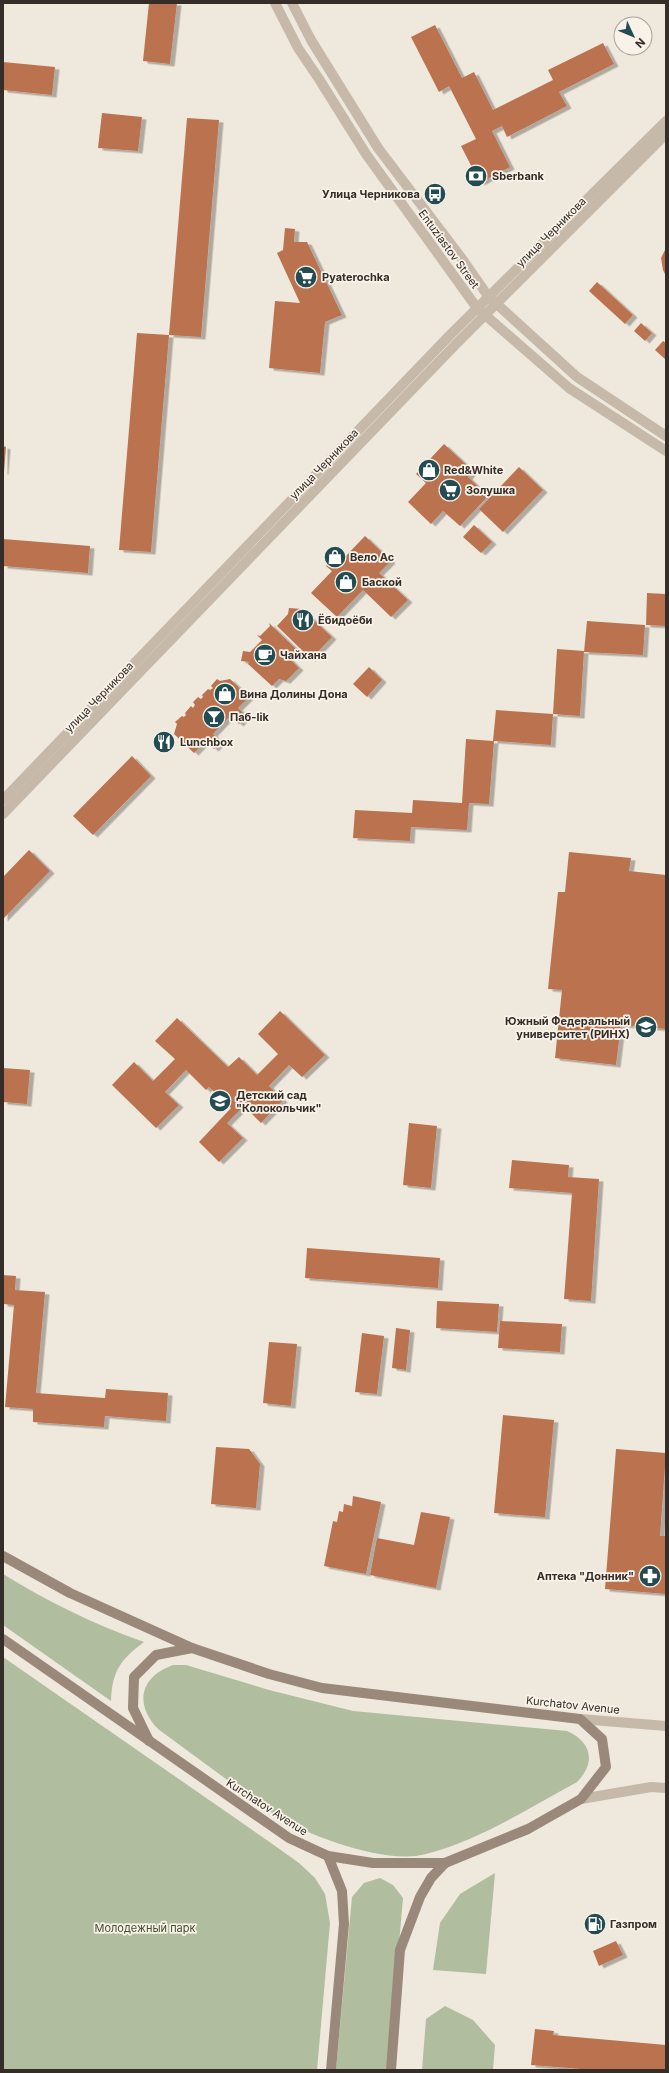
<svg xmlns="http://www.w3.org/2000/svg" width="669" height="2073" font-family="Inter,sans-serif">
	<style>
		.green { fill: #b0bd9e }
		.building { fill: #ba724f; filter: url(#shadow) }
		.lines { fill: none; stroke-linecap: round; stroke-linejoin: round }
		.tertiary { stroke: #c6b9a9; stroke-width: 10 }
		.secondary { stroke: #9a897b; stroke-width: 10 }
		.labels { text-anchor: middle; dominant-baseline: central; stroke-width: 3.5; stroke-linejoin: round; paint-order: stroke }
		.poi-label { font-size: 11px; font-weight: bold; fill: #342d28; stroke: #f8f2e8; text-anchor: start }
		.street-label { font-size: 11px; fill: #342d28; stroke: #f8f2e8 }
		.park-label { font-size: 11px; fill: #41502f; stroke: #f8f2e8 }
	</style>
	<defs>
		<filter id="shadow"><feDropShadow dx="4.5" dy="2.5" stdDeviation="0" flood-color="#0004"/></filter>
	</defs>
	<rect width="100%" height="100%" fill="#efe8dc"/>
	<g class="green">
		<path d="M3 1574C47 1601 95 1625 144 1642 121 1659 112 1671 111 1701L3 1625Z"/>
		<polygon points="3,1657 271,1843 299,1863 315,1878 325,1894 330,1923 317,2070 3,2070"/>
		<path d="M173 1665H186L269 1690 353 1711 567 1731C592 1742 596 1763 577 1782 529 1808 480 1840 426 1854 387 1865 313 1837 279 1818L158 1729C134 1704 140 1677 173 1665Z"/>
		<polygon points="495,1873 486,1974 433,1970 440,1923 460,1894"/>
		<polygon points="380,1878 393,1885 403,1898 388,2070 336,2070 352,1897 364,1883"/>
		<polygon points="445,2006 473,2020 495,2045 493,2070 422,2070 426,2019"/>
	</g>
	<g class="building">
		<polygon points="149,3 177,3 170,64 143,61"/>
		<polygon points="435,25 462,78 474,72 493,110 553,80 548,70 603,43 614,64 559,92 567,106 507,137 502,126 492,131 510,167 480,183 461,146 476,139 449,86 439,92 411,37"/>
		<polygon points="3,62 55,67 52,95 3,90"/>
		<polygon points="102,113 142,117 138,151 98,148"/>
		<polygon points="187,118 219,120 201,337 169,335"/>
		<polygon points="285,228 295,229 294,242 307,242 342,315 325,322 320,373 269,368 275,301 300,303 277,253 283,250"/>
		<polygon points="666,248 666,276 663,270 661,258"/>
		<polygon points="597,282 633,315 625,324 589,291"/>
		<polygon points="641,323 652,333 645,341 634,331"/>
		<polygon points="137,333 169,335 151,552 119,550"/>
		<polygon points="663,341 666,343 666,360 655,350"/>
		<polygon points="444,444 473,471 468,477 488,496 460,526 443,511 431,524 408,502 426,483 416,474"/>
		<polygon points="3,446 6,447 4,472 3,472"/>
		<polygon points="519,467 543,490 503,532 479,509"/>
		<polygon points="474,525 492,542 481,553 463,537"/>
		<polygon points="365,536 391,561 379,573 408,600 391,617 363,590 337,617 311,593 332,571 326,566 337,554 342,560"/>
		<polygon points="3,539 90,546 88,573 3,566"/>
		<polygon points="647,593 666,594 666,626 646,625"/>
		<polygon points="289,608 302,609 332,637 311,659 277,626 288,614"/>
		<polygon points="587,621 645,625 643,655 584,652"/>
		<polygon points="269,623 297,650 289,658 299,668 286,681 279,679 272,686 248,664 249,662 241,661 243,651 250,652 262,640 257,635 260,636 270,626"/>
		<polygon points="557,649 584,651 580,716 553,714"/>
		<polygon points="369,667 382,680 367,697 353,684"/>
		<polygon points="217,679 220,681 230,679 249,697 238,708 246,716 239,724 230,716 213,734 221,742 214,749 206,741 194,753 174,734 177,724 175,722 182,716 184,717 186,715 185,713 191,706 193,708 195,705 193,702 198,697 201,699 203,697 202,695 208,689 210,690 213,688 211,686"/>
		<polygon points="496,710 553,714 551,745 494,741 489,804 469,803 467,830 411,827 410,841 353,838 355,810 412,813 413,800 462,803 466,739 493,741"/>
		<polygon points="132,756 151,776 93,835 73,816"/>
		<polygon points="29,850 50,871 3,919 3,877"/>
		<polygon points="569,852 631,858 629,871 666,875 666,1029 621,1025 616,1065 555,1058 562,990 548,989 558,892 565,892"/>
		<polygon points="280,1011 325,1055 302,1077 289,1065 269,1086 283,1100 261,1123 244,1106 227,1123 243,1138 219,1162 199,1142 231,1108 209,1087 206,1090 186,1070 165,1092 179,1105 156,1128 112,1085 134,1062 153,1081 175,1059 155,1041 177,1018 228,1067 239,1057 257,1075 278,1054 258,1034"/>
		<polygon points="3,1068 30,1070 27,1104 3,1102"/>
		<polygon points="409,1123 437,1126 431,1188 403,1185"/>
		<polygon points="512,1160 569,1165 568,1177 599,1179 591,1301 564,1299 572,1193 509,1188"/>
		<polygon points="307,1248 440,1258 438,1288 305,1278"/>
		<polygon points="3,1275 16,1276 15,1290 45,1292 36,1393 105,1398 106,1389 168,1393 166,1421 105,1416 104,1427 33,1422 33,1409 5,1407 14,1305 3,1304"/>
		<polygon points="437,1301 499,1304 497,1332 436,1328"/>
		<polygon points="500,1321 562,1324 560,1352 498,1348"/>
		<polygon points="396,1328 410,1330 406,1370 392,1368"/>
		<polygon points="362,1333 384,1336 377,1394 355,1392"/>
		<polygon points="269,1342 297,1344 291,1406 263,1403"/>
		<polygon points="503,1415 554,1420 545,1517 494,1513"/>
		<polygon points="216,1447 249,1449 260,1464 256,1508 211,1504"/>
		<polygon points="616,1449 666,1453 660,1536 666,1536 666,1594 605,1589"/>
		<polygon points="353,1496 381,1502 366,1574 324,1566 333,1521 337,1522 339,1511 343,1512 344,1504 352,1506"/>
		<polygon points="421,1512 450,1517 436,1588 370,1575 377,1538 414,1545"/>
		<polygon points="616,1941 623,1955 599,1966 593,1951"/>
		<polygon points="535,2029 554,2031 553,2035 666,2045 666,2070 594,2070 531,2065"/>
	</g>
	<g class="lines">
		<g class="tertiary">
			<polyline points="275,3 298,48 319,79 366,154 477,308 569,388 666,451"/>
			<polyline points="292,3 311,40 378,148 463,260 488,296 577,377 666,436"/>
			<polyline points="3,800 450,335 666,121"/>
			<polyline points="3,814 457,343 666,134"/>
			<polyline points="580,1719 666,1726"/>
			<polyline points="581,1799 651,1787 666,1788"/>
		</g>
		<g class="secondary">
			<polyline points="3,1556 70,1593 192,1648 269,1674 322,1688 580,1719 602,1739 606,1767 581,1799 528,1829 445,1863 373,1863 328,1856 289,1838 3,1639"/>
			<polyline points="149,1741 133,1708 134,1677 156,1655 192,1648"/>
			<polyline points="328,1856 342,1891 344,1924 331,2070"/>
			<polyline points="391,2070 400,1950 420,1897 431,1878 445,1863"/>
		</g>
	</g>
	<defs>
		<g id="bank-disc" transform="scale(1.15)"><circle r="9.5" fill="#224b52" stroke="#f8f2e8"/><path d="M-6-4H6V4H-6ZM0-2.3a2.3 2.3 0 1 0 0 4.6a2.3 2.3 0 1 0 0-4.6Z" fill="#fff"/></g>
		<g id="bus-disc" transform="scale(1.15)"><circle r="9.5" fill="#224b52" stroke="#f8f2e8"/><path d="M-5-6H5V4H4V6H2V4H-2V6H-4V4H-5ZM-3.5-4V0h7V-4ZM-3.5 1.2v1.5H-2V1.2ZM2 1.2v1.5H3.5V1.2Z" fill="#fff"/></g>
		<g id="supermarket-disc" transform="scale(1.15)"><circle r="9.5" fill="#224b52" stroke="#f8f2e8"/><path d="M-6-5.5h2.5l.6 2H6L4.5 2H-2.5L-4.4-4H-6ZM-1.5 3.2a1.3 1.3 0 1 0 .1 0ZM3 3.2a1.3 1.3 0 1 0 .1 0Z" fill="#fff"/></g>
		<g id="shop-disc" transform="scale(1.15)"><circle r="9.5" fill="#224b52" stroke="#f8f2e8"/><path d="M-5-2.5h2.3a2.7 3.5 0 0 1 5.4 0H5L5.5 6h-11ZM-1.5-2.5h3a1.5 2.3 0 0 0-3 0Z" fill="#fff"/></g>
		<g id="restaurant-disc" transform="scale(1.15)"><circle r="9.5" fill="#224b52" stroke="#f8f2e8"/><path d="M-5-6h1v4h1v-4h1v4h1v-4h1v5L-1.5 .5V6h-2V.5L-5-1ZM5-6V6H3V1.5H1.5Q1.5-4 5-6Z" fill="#fff"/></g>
		<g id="cafe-disc" transform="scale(1.15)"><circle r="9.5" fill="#224b52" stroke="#f8f2e8"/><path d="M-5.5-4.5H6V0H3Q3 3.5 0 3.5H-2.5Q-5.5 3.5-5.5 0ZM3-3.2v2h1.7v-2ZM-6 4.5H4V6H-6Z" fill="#fff"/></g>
		<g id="bar-disc" transform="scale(1.15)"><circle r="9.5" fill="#224b52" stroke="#f8f2e8"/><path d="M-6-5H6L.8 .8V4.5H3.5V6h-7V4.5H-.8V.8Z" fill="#fff"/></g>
		<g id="university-disc" transform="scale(1.15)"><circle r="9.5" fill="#224b52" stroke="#f8f2e8"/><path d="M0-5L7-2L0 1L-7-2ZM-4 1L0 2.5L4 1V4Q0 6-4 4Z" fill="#fff"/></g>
		<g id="school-disc" transform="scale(1.15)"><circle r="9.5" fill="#224b52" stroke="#f8f2e8"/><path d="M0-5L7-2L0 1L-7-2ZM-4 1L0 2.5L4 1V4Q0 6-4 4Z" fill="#fff"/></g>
		<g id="pharmacy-disc" transform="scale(1.15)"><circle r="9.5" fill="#224b52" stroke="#f8f2e8"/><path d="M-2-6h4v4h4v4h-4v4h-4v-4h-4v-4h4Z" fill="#fff"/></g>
		<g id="fuel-disc" transform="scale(1.15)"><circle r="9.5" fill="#224b52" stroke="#f8f2e8"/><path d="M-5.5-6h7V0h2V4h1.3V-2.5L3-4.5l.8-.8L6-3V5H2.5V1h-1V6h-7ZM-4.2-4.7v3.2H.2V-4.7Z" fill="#fff"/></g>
	</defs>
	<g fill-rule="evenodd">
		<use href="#bank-disc" x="476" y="176"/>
		<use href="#bus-disc" x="435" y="194"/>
		<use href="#supermarket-disc" x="306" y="277"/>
		<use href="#shop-disc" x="429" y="470"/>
		<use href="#supermarket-disc" x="450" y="490"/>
		<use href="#shop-disc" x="335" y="557"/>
		<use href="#shop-disc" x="346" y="582"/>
		<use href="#restaurant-disc" x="303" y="620"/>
		<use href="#cafe-disc" x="265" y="655"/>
		<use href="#shop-disc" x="225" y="694"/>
		<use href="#bar-disc" x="214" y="717"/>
		<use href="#restaurant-disc" x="164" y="742"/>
		<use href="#university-disc" x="646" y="1027"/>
		<use href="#school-disc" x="220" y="1101"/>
		<use href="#pharmacy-disc" x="650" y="1576"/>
		<use href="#fuel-disc" x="595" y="1924"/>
	</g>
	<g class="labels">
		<g class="poi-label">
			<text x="492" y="176">Sberbank</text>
			<text x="420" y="194" text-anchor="end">Улица Черникова</text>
			<text x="322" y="277">Pyaterochka</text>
			<text x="444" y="470">Red&amp;White</text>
			<text x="466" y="490">Золушка</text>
			<text x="350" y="557">Вело Ас</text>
			<text x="362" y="582">Баской</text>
			<text x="318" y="620">Ёбидоёби</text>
			<text x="280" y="655">Чайхана</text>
			<text x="240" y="694">Вина Долины Дона</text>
			<text x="230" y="717">Паб-lik</text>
			<text x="180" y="742">Lunchbox</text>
			<text x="630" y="1021" text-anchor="end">Южный Федеральный<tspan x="630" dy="13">университет (РИНХ)</tspan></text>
			<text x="236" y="1095">Детский сад<tspan x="236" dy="13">"Колокольчик"</tspan></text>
			<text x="634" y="1576" text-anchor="end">Аптека "Донник"</text>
			<text x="610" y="1924">Газпром</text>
		</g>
		<g class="street-label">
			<text transform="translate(551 232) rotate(-45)">улица Черникова</text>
			<text transform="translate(449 249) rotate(54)">Entuziastov Street</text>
			<text transform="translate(324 464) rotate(-46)">улица Черникова</text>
			<text transform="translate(99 697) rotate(-46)">улица Черникова</text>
			<text transform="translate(573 1705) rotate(6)">Kurchatov Avenue</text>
			<text transform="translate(267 1807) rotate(33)">Kurchatov Avenue</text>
		</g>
		<g class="park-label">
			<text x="145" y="1928">Молодежный парк</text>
		</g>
	</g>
	<rect width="669" height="2073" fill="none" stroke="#342d28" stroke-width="8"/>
	<g transform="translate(633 36) rotate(134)"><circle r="19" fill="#f8f2e8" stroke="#aaa39b"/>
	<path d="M0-3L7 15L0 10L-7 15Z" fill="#224b52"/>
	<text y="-6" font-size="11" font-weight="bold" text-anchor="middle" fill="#342d28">N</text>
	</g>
</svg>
